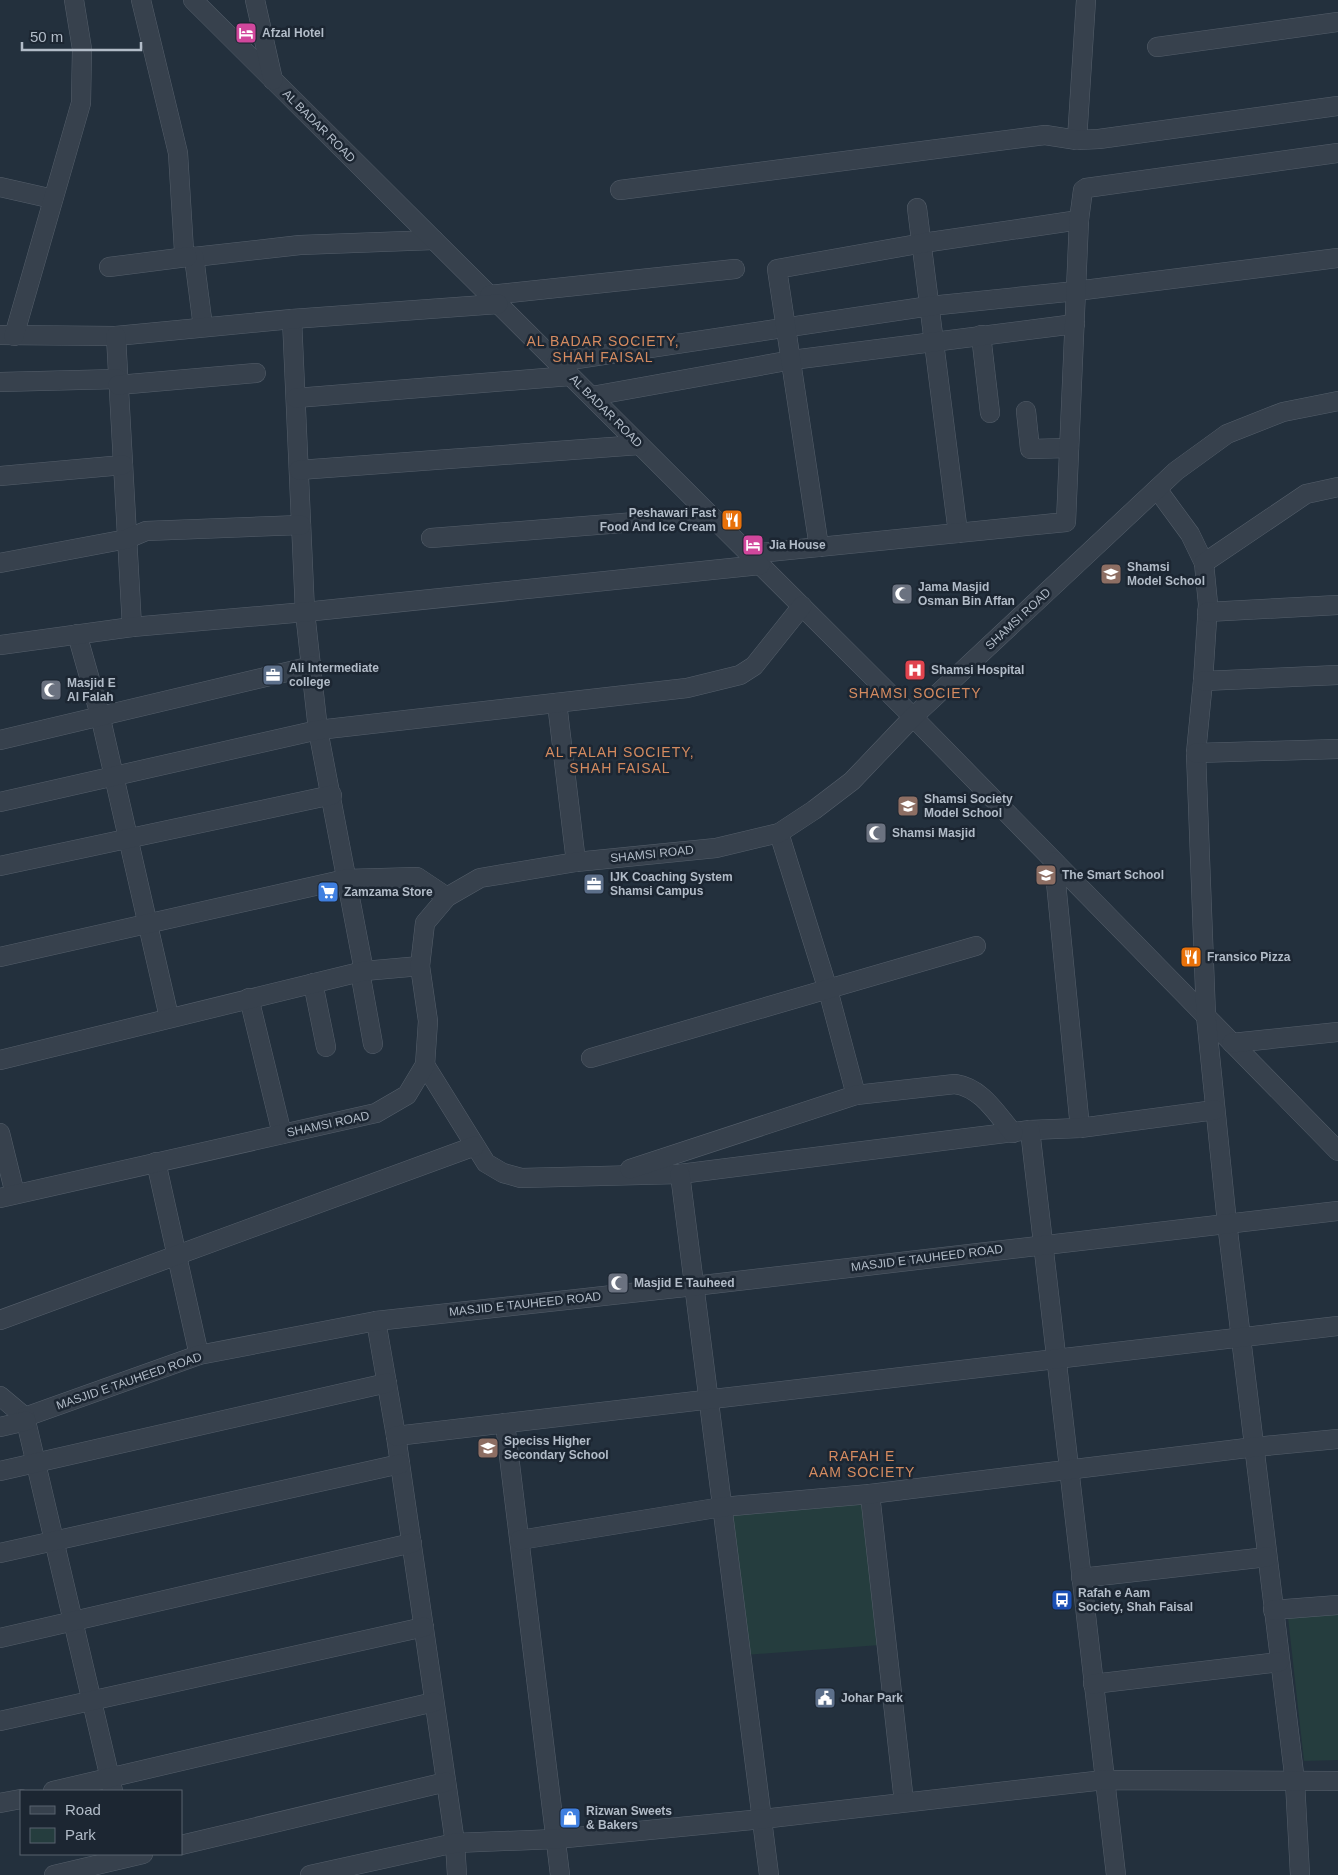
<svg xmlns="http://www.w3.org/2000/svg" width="1338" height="1875" font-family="Arial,sans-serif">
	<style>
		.green { fill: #253d3e }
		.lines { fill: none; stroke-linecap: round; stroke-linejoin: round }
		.minor-casing { stroke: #555f6b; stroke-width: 20 }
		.minor { stroke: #37414d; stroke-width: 19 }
		.labels { text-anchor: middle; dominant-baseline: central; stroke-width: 5; stroke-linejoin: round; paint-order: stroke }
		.poi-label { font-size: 12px; font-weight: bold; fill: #b2bcc8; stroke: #1c2632; text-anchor: start }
		.street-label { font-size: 12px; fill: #b2bcc8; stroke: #1c2632 }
		.neighbourhood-label { font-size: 14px; letter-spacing: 1px; fill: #d58b60; stroke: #1c2632 }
	</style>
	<rect width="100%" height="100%" fill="#23303d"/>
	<g class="green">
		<polygon points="867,1499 880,1645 745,1655 725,1514"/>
		<polygon points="1338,1606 1338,1760 1304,1761 1287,1608"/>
	</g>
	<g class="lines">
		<g class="minor-casing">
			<g id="minor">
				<polyline points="141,0 178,153 184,251 186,255 194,257 300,245 434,240"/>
				<polyline points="193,0 913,717 1338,1151"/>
				<polyline points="255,0 273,80"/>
				<polyline points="1157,47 1338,22"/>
				<polyline points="1077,140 1086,0"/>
				<polyline points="0,187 53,199"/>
				<polyline points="620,190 1045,135 1077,140 1099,139 1338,106"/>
				<polyline points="917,208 958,533"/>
				<polyline points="194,257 203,327"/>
				<polyline points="109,267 187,257"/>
				<polyline points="490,295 735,269"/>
				<polyline points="292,319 305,612 318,730 364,971"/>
				<polyline points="0,335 116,336 292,319 498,304"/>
				<polyline points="981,335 990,413"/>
				<polyline points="14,336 81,103 82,49 74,0"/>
				<polyline points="116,336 132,627"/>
				<polyline points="557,362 930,306 1076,291 1338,258"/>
				<polyline points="0,382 118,379"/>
				<polyline points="118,385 256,373"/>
				<polyline points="592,396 792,360 1075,324"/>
				<polyline points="296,398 570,376"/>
				<polyline points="1026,411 1030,449 1069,448"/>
				<polyline points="299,470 639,445"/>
				<polyline points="0,476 123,465"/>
				<polyline points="1157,489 1190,534 1204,563 1208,604 1203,681 1196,753 1206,1016 1227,1223 1295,1782 1300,1875"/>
				<polyline points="431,538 711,516"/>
				<polyline points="819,547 777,269 923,243 1079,220"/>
				<polyline points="749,554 1066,522 1079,220 1083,190 1086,188 1338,153"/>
				<polyline points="0,563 127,539 146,531 301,525"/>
				<polyline points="1204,563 1306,494 1338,487"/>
				<polyline points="1207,612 1338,605"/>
				<polyline points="77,634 100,715 169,1017"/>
				<polyline points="0,645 132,627 305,612 760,565"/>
				<polyline points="1203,681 1338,675"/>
				<polyline points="557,703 576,862"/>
				<polyline points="0,740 312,666"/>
				<polyline points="1196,753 1338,749"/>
				<polyline points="0,802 318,730 687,688 740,675 754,666 802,606"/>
				<polyline points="779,833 828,990 856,1095"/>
				<polyline points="1054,862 1080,1128"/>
				<polyline points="0,866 332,795"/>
				<polyline points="0,957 346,879 417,877 447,897"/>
				<polyline points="360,972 373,1044"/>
				<polyline points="313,983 326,1047"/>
				<polyline points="249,998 282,1134"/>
				<polyline points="1232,1043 1338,1032"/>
				<polyline points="591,1058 976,946"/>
				<polyline points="0,1060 364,971 420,966"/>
				<polyline points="425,1065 486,1163 503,1173 521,1178 680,1174 1030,1130 1080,1128 1215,1110"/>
				<polyline points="1030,1130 1116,1875"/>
				<polyline points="0,1133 15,1194"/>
				<polyline points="156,1162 199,1355"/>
				<path d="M630 1169 856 1095 955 1084C982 1088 996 1113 1013 1133"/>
				<polyline points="680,1174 769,1875"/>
				<polyline points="0,1198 376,1113 407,1095 425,1065 428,1021 420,966 425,923 447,897 480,878 576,862 716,848 779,833 814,810 852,781 913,717 1176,471 1227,434 1283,412 1338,401"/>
				<polyline points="0,1320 475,1146"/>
				<polyline points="376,1321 396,1436 455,1843 457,1875"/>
				<polyline points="0,1396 25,1417 199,1355 376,1321 694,1286 1338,1211"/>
				<polyline points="25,1417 113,1791"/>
				<polyline points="505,1423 560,1875"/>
				<polyline points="0,1427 26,1421"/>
				<polyline points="396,1436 1338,1326"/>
				<polyline points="0,1471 387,1383"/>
				<polyline points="870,1494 904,1802"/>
				<polyline points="520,1540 722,1507 870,1494 1255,1447 1338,1439"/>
				<polyline points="0,1553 400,1464"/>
				<polyline points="1081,1578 1267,1557"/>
				<polyline points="1273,1610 1338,1605"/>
				<polyline points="0,1638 412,1543"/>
				<polyline points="1093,1684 1279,1662"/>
				<polyline points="0,1721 424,1627"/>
				<polyline points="53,1791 434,1702"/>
				<polyline points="0,1803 21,1799"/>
				<polyline points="181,1845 446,1782"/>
				<polyline points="54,1875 143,1854"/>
				<polyline points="310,1875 455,1843 556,1839 762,1819 1104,1780 1338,1781"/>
			</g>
		</g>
		<use href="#minor" class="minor"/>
	</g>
	<defs>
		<g id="hotel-square" transform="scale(1.125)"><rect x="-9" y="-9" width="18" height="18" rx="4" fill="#d1479c" stroke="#1c2632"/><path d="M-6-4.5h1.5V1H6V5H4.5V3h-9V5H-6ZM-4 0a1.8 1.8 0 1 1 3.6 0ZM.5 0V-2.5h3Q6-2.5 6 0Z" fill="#fff"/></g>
		<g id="restaurant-square" transform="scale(1.125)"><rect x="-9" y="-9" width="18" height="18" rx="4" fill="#e8710a" stroke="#1c2632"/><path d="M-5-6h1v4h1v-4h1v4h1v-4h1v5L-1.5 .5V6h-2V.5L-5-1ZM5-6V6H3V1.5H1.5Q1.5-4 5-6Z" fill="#fff"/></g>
		<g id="school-square" transform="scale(1.125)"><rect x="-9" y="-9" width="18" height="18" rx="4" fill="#8d6e63" stroke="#1c2632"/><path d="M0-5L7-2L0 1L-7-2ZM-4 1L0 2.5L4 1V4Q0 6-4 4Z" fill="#fff"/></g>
		<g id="mosque-square" transform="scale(1.125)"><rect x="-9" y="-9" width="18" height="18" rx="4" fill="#6b7280" stroke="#1c2632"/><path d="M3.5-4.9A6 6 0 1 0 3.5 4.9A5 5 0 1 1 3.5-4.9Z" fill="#fff"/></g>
		<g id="hospital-square" transform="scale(1.125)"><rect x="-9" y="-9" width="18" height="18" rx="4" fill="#e0444e" stroke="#1c2632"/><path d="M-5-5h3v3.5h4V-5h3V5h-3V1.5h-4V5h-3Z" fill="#fff"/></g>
		<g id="office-square" transform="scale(1.125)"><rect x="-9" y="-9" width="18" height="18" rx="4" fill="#5c6f8a" stroke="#1c2632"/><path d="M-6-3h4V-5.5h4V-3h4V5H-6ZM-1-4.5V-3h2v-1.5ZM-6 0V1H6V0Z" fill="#fff"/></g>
		<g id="supermarket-square" transform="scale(1.125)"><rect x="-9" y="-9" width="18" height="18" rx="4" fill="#3f7fe0" stroke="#1c2632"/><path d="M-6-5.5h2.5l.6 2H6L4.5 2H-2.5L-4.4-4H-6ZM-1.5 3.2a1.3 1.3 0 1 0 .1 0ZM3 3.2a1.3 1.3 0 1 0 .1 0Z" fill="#fff"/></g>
		<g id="bus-square" transform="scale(1.125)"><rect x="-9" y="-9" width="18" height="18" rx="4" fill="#1a4fb4" stroke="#1c2632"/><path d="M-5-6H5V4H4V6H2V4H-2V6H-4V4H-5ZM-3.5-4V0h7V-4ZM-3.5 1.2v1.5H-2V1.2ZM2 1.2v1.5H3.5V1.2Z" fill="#fff"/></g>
		<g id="civic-square" transform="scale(1.125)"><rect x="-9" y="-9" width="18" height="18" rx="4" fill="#5c6f8a" stroke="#1c2632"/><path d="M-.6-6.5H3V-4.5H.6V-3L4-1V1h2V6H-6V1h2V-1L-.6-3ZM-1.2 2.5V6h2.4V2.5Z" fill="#fff"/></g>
		<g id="shop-square" transform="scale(1.125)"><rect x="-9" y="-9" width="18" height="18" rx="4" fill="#3f7fe0" stroke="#1c2632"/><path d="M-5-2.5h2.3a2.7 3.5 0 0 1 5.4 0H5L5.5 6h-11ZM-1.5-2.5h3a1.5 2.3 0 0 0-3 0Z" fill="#fff"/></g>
	</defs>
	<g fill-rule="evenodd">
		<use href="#hotel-square" x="246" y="33"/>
		<use href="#restaurant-square" x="732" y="520"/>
		<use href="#hotel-square" x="753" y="545"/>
		<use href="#school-square" x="1111" y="574"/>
		<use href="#mosque-square" x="902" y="594"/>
		<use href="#hospital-square" x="915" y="670"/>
		<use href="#office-square" x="273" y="675"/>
		<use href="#mosque-square" x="51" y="690"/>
		<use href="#school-square" x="908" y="806"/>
		<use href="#mosque-square" x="876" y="833"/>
		<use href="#school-square" x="1046" y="875"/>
		<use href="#office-square" x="594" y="884"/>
		<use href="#supermarket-square" x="328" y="892"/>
		<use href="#restaurant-square" x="1191" y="957"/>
		<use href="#mosque-square" x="618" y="1283"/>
		<use href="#school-square" x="488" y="1448"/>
		<use href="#bus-square" x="1062" y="1600"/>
		<use href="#civic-square" x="825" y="1698"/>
		<use href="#shop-square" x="570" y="1818"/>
	</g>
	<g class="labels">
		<g class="poi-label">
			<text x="262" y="33">Afzal Hotel</text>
			<text x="716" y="513" text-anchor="end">Peshawari Fast<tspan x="716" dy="14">Food And Ice Cream</tspan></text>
			<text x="769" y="545">Jia House</text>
			<text x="1127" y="567">Shamsi<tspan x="1127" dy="14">Model School</tspan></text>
			<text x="918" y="587">Jama Masjid<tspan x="918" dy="14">Osman Bin Affan</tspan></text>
			<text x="289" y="668">Ali Intermediate<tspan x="289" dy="14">college</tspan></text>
			<text x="931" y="670">Shamsi Hospital</text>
			<text x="67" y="683">Masjid E<tspan x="67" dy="14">Al Falah</tspan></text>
			<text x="924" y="799">Shamsi Society<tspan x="924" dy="14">Model School</tspan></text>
			<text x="892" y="833">Shamsi Masjid</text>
			<text x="1062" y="875">The Smart School</text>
			<text x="610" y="877">IJK Coaching System<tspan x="610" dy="14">Shamsi Campus</tspan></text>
			<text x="344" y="892">Zamzama Store</text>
			<text x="1207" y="957">Fransico Pizza</text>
			<text x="634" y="1283">Masjid E Tauheed</text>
			<text x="504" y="1441">Speciss Higher<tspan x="504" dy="14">Secondary School</tspan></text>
			<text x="1078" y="1593">Rafah e Aam<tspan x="1078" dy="14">Society, Shah Faisal</tspan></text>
			<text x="841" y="1698">Johar Park</text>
			<text x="586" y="1811">Rizwan Sweets<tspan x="586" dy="14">&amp; Bakers</tspan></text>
		</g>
		<g class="street-label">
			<text transform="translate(319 126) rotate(45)">AL BADAR ROAD</text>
			<text transform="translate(606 411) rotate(45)">AL BADAR ROAD</text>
			<text transform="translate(1018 619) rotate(-43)">SHAMSI ROAD</text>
			<text transform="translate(652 854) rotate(-6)">SHAMSI ROAD</text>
			<text transform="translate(328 1124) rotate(-12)">SHAMSI ROAD</text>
			<text transform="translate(927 1258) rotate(-7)">MASJID E TAUHEED ROAD</text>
			<text transform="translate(525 1304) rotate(-6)">MASJID E TAUHEED ROAD</text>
			<text transform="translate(129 1381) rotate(-19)">MASJID E TAUHEED ROAD</text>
		</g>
		<g class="neighbourhood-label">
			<text x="603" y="341">AL BADAR SOCIETY,<tspan x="603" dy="16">SHAH FAISAL</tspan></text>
			<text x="915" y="693">SHAMSI SOCIETY</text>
			<text x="620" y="752">AL FALAH SOCIETY,<tspan x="620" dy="16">SHAH FAISAL</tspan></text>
			<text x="862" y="1456">RAFAH E<tspan x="862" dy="16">AAM SOCIETY</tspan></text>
		</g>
	</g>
	<rect x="20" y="1790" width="162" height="65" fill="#1c2632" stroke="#58626e"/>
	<rect x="30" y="1806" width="25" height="8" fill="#37414d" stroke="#58626e"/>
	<text x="65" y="1815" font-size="15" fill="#b2bcc8">Road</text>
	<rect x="30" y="1828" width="25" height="15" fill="#253d3e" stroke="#58626e"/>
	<text x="65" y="1840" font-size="15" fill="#b2bcc8">Park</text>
	<path d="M22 42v8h119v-8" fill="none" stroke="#b2bcc8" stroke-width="2.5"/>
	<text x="30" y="42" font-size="15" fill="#b2bcc8" stroke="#1c2632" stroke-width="4" paint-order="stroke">50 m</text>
</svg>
